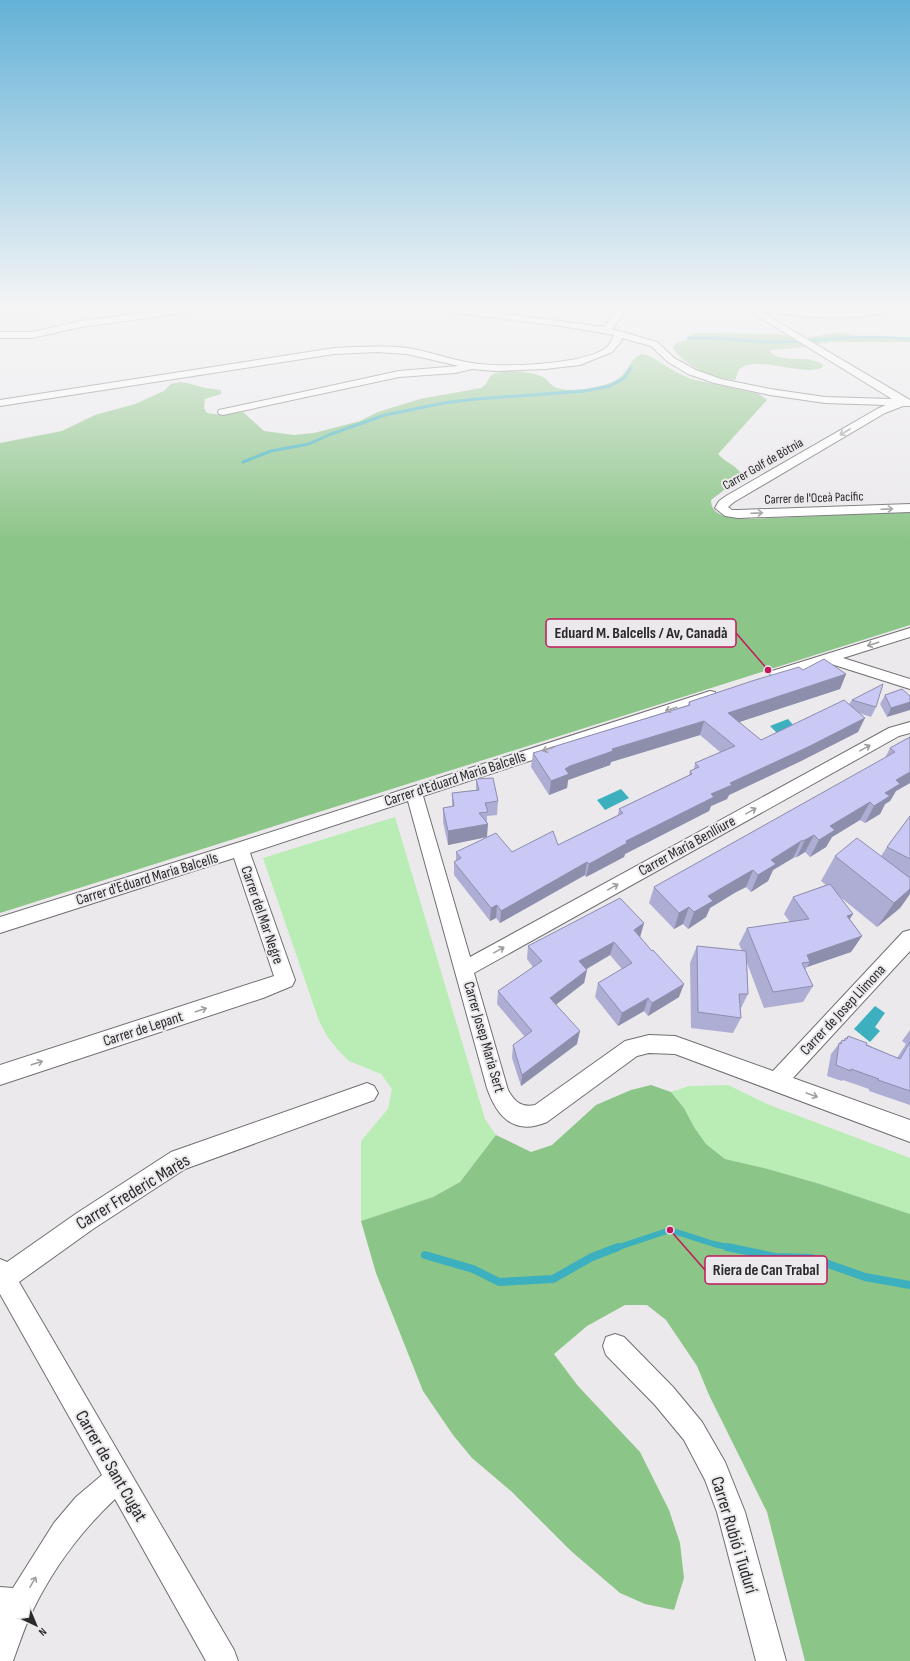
<svg xmlns="http://www.w3.org/2000/svg" width="910" height="1661" font-family="'Sofia Sans Condensed',sans-serif">
	<style>
		.green { fill: #b9edb5 }
		.forest { fill: #8cc588 }
		.water { fill: #3cb0be }
		.lines { fill: none; stroke-linecap: round; stroke-linejoin: round }
		.stream-far2 { stroke: #3cb0be; stroke-width: 3 }
		.stream-far1 { stroke: #3cb0be; stroke-width: 6 }
		.stream { stroke: #3cb0be; stroke-width: 8 }
		.minor-casing { stroke: #706e71; stroke-width: 2 }
		.minor { fill: #fff; fill-rule: evenodd }
		.wall { fill: #aeadd4 }
		.shaded-wall { fill: #8d8dac }
		.building { fill: #cac9f6; stroke: #8d8dac }
		.oneway { stroke: #a09fa0 }
		.labels { text-anchor: middle; dominant-baseline: central; stroke-width: 4; stroke-linejoin: round; paint-order: stroke }
		.far-street-label { font-size: 13px; fill: #2b2a2b; stroke: #ebe9ec }
		.street-label { font-size: 15px; fill: #2b2a2b; stroke: #ebe9ec }
		.near-street-label { font-size: 18px; fill: #2b2a2b; stroke: #ebe9ec }
		.leader { fill: none; stroke: #c2185b; stroke-width: 1.5 }
		.callout-dot { fill: #c2185b; stroke: #ebe9ec; stroke-width: 1.5 }
		.callout { fill: #ebe9ec; stroke: #c2185b; stroke-width: 1.5 }
		.callout-label { font-size: 16px; text-anchor: middle; font-weight: bold; fill: #2b2a2b }
	</style>
	<rect width="100%" height="100%" fill="#ebe9ec"/>
	<g class="green">
		<polygon points="395,817 485,1119 496,1135 460,1182 433,1197 361,1221 361,1141 388,1109 392,1089 381,1074 349,1061 337,1049 327,1036 319,1021 263,858"/>
		<polygon points="728,1085 767,1104 910,1158 910,1214 820,1184 768,1169 725,1159 706,1144 694,1127 684,1108 671,1092 689,1086"/>
	</g>
	<g class="forest">
		<polygon points="0,309 47,309 42,314 0,318"/>
		<polygon points="838,332 864,337 910,337 910,342 831,342 816,344 806,338"/>
		<path d="M696 333 778 334 787 336 804 343 806 345 805 347 772 350 769 351C783 365 808 353 823 365V367C805 378 754 354 740 369 737 372 737 377 735 380 712 378 686 367 673 348L675 344 690 339 691 336Z"/>
		<path d="M641 354 648 355 676 372 691 379 759 394 767 400 718 454C725 462 735 465 741 473L728 487 711 500C711 519 736 518 750 519L910 512V625L0 913V443L62 431 95 415 135 404 164 391 171 384 179 382 187 383 205 388 221 390V394L205 399 204 408 207 413 222 415 243 412 264 431 294 435 314 433 360 421 378 412 420 399 481 388C488 384 487 379 492 375 501 368 534 372 543 377 548 380 551 386 557 388 566 391 581 390 590 388 603 386 618 382 625 372 630 365 633 358 641 354Z"/>
		<polygon points="651,1085 671,1092 684,1108 694,1127 706,1144 725,1159 768,1169 820,1184 910,1214 910,1661 805,1661 767,1512 709,1395 697,1366 666,1320 647,1305 625,1305 587,1326 554,1354 578,1386 640,1452 669,1510 680,1543 684,1578 674,1610 645,1604 620,1593 571,1551 511,1491 472,1458 453,1435 423,1391 376,1273 361,1221 433,1197 460,1182 496,1135 531,1152 552,1145 596,1105 631,1090"/>
	</g>
	<g class="water">
		<polygon points="788,719 794,726 777,733 770,726"/>
		<polygon points="621,789 629,798 605,810 597,800"/>
		<polygon points="875,1006 885,1013 875,1027 880,1031 870,1042 854,1029"/>
	</g>
	<g class="lines">
		<g class="stream-far2">
			<path d="M688 338C717 336 745 342 773 342 819 341 864 334 910 339"/>
			<polyline points="243,462 271,451 309,444 331,434 385,415 444,403 476,399 585,391 610,386 623,379 631,368"/>
		</g>
		<polyline class="stream-far1" points="616,1248 670,1230 714,1244 731,1248"/>
		<g class="stream">
			<polyline points="727,1247 775,1257 811,1258 865,1277 910,1285"/>
			<polyline points="425,1255 473,1269 499,1282 553,1279 592,1257 618,1247"/>
		</g>
		<g class="minor-casing">
			<g id="minor">
				<polygon points="172,309 195,309 191,312 81,327 32,338 0,338 0,332 32,332 81,321"/>
				<path d="M443 309H468L604 327 618 309H627L612 329 657 342 674 358 696 370 721 379 770 389 825 397 892 399 746 309H756L910 400V406H903L885 413 734 502 728 507 732 510H738L910 504V512L738 518 725 516 715 508 719 501 726 496 877 409 886 405 825 403 770 395 714 383 688 374 668 362 651 346 622 338 621 342 612 352 580 365 545 369 496 371 472 369 455 373 399 377 223 415 219 414 218 412 219 410 399 371 459 366 407 354 377 352 334 354 0 406V400L334 348C358 347 383 345 407 348 429 351 450 360 472 363 501 368 582 365 606 348 610 345 612 340 614 335L561 326 447 312Z"/>
				<path d="M760 309C787 309 814 313 841 313 858 313 876 309 893 309L892 311C849 322 808 317 764 312Z"/>
				<polygon points="910,628 910,637 843,658 910,679 910,689 828,663 777,679 772,677 770,674 772,671"/>
				<path d="M710 691 715 692 717 696 715 700 423 796 470 957 889 728 910 722V733L899 736 474 973 508 1090C514 1101 521 1108 535 1105L625 1041 649 1035 675 1036 773 1071 903 932 910 930V951L793 1078 910 1120V1142L675 1054 649 1053 637 1056 547 1122C514 1136 497 1117 487 1088L408 801 250 853 295 980 292 986 263 998 0 1085V1065L274 976 234 858 0 933V917L240 842Z"/>
				<path d="M367 1083 374 1086 378 1093 374 1100 185 1169 93 1229 19 1282 234 1650 238 1661H206L115 1499C81 1531 52 1570 32 1612 24 1628 19 1645 13 1661H0V1587L13 1588 54 1523 76 1497 102 1475 0 1294V1259L7 1262 77 1213 171 1152Z"/>
				<polygon points="615,1334 624,1337 673,1387 702,1422 725,1462 745,1512 786,1661 756,1661 717,1512 705,1480 684,1440 655,1405 606,1355 603,1346 606,1337"/>
			</g>
		</g>
		<use href="#minor" class="minor"/>
	</g>
	<g class="wall">
		<polygon points="803,670 846,674 840,689 739,722 761,740 849,704 852,700 876,707 871,717 859,713 858,732 801,761 729,795 727,799 711,806 709,811 625,854 624,857 586,877 585,875 500,923 496,918 490,921 454,875 454,862 456,860 456,852 512,852 558,845 618,815 619,809 689,775 690,771 694,769 695,763 720,752 700,735 611,762 610,765 568,780 567,788 549,795 531,767 533,753 688,705 689,702"/>
		<polygon points="885,695 910,696 887,717 880,704"/>
		<polygon points="910,737 910,783 896,791 890,801 885,804 880,814 865,823 860,820 832,837 826,847 810,857 805,852 797,857 793,858 773,870 768,881 751,892 746,887 736,892 710,908 706,917 688,929 683,924 674,929 649,903 654,887 885,758 890,748"/>
		<polygon points="476,779 498,801 497,815 487,816 487,837 448,845 443,822 443,808 452,807 452,793 476,790"/>
		<polygon points="910,816 910,894 900,908 877,927 839,896 853,914 850,919 862,936 851,952 807,967 805,970 813,986 803,1002 764,1008 747,963 748,994 741,1008 741,1018 733,1033 691,1028 690,963 697,946 742,951 739,944 747,928 790,922 784,914 793,897 826,885 821,881 835,856 881,856 887,847"/>
		<polygon points="644,923 640,937 679,997 648,1016 644,1011 618,1026 595,997 598,983 622,969 610,955 587,969 584,983 556,1004 577,1044 521,1086 512,1058 513,1045 525,1037 497,1004 498,991 533,967 527,959 528,946"/>
		<polygon points="910,1030 910,1105 869,1091 869,1089 843,1080 842,1081 827,1076 831,1054 842,1040 843,1041 848,1036 897,1058 906,1044 902,1041"/>
	</g>
	<g class="shaded-wall">
		<polygon points="846,674 840,689 724,727 728,713"/>
		<polygon points="910,702 910,710 887,717 891,708"/>
		<polygon points="865,718 858,732 801,761 729,795 727,799 711,806 709,811 625,854 624,857 586,877 589,864 626,841 711,794 730,783"/>
		<polygon points="704,721 700,735 611,762 610,765 568,780 567,788 549,795 551,781 565,769 570,766 612,749"/>
		<polygon points="910,772 910,783 896,791 890,801 885,804 880,814 865,823 874,806 896,780"/>
		<polygon points="870,802 860,820 832,837 826,847 810,857 819,840 830,826"/>
		<polygon points="488,824 487,837 448,845 448,831"/>
		<polygon points="814,835 805,852 797,857 805,840"/>
		<polygon points="801,841 793,858 773,870 768,881 751,892 758,875 771,860"/>
		<polygon points="587,862 585,875 500,923 501,911"/>
		<polygon points="753,870 746,887 736,892 710,908 706,917 688,929 694,912 708,896 744,875"/>
		<polygon points="910,889 910,894 900,908 877,927 894,903"/>
		<polygon points="497,905 496,918 490,921 491,908"/>
		<polygon points="689,907 683,924 674,929 679,913"/>
		<polygon points="853,914 842,930 847,916"/>
		<polygon points="644,923 640,937 634,930"/>
		<polygon points="862,936 851,952 807,967 810,962 802,963 807,955"/>
		<polygon points="614,942 610,955 576,975 579,961"/>
		<polygon points="587,970 584,983 548,1011 550,998"/>
		<polygon points="684,984 679,997 648,1016 652,1003"/>
		<polygon points="648,998 644,1011 618,1026 622,1013"/>
		<polygon points="580,1031 577,1044 521,1086 522,1075"/>
	</g>
	<g class="building">
		<polygon points="824,659 846,674 728,713 761,740 844,700 865,718 808,747 730,783 732,785 711,794 714,797 626,841 627,843 589,864 587,862 501,911 497,905 491,908 454,862 461,858 456,852 496,833 512,852 553,831 558,845 623,813 619,809 692,774 690,771 699,767 695,763 735,746 704,721 612,749 613,751 570,766 565,769 569,774 551,781 533,753 690,705 689,702 755,680 799,667 803,670"/>
		<polygon points="883,684 876,707 852,700"/>
		<polygon points="902,689 910,696 910,702 891,708 885,695"/>
		<polygon points="910,737 910,772 896,780 900,784 885,793 890,796 874,806 870,802 830,826 835,830 819,840 814,835 805,840 801,841 771,860 776,864 758,875 753,870 744,875 708,896 713,901 694,912 689,907 679,913 654,887 895,752 890,748"/>
		<polygon points="493,778 498,801 485,803 488,812 479,813 488,824 448,831 443,808 454,806 452,793 479,790 476,779"/>
		<polygon points="910,816 910,859 887,847"/>
		<polygon points="857,838 910,878 910,889 894,903 835,856"/>
		<polygon points="830,884 853,914 847,916 862,936 807,955 810,962 802,963 813,986 773,992 747,928 809,919 793,897"/>
		<polygon points="620,898 644,923 634,930 652,951 653,950 684,984 652,1003 648,998 622,1013 598,983 632,963 614,942 579,961 587,970 550,998 580,1031 522,1075 513,1045 532,1031 498,991 542,961 528,946"/>
		<polygon points="697,946 746,951 748,994 739,994 741,1018 698,1012"/>
		<polygon points="848,1036 867,1043 866,1045 900,1059 910,1042 910,1091 878,1080 879,1079 851,1069 851,1071 836,1065 839,1043 841,1044 842,1040 845,1041 845,1038 847,1039"/>
	</g>
	<defs><path id="oneway-shaft" d="M-6 0H5M1.5-3L5.5 0L1.5 3" fill="none" stroke-width="1.6" stroke-linecap="round" stroke-linejoin="round"/></defs>
	<g class="oneway">
		<use href="#oneway-shaft" transform="translate(845 432) rotate(150)"/>
		<use href="#oneway-shaft" transform="translate(887 509) rotate(-2)"/>
		<use href="#oneway-shaft" transform="translate(757 513) rotate(-2)"/>
		<use href="#oneway-shaft" transform="translate(873 644) rotate(162)"/>
		<use href="#oneway-shaft" transform="translate(671 709) rotate(162)"/>
		<use href="#oneway-shaft" transform="translate(865 748) rotate(-29)"/>
		<use href="#oneway-shaft" transform="translate(548 749) rotate(162)"/>
		<use href="#oneway-shaft" transform="translate(751 811) rotate(-29)"/>
		<use href="#oneway-shaft" transform="translate(613 887) rotate(-29)"/>
		<use href="#oneway-shaft" transform="translate(499 950) rotate(-29)"/>
		<use href="#oneway-shaft" transform="translate(201 1010) rotate(-18)"/>
		<use href="#oneway-shaft" transform="translate(37 1063) rotate(-18)"/>
		<use href="#oneway-shaft" transform="translate(812 1095) rotate(20)"/>
		<use href="#oneway-shaft" transform="translate(33 1582) rotate(-60)"/>
	</g>
	<linearGradient id="sky" x2="0" y2="1"><stop stop-color="#63b2d7"/><stop offset="0.57" stop-color="#f6f5f6"/><stop offset="1" stop-color="#f6f5f6" stop-opacity="0"/></linearGradient>
	<rect width="910" height="541" fill="url(#sky)"/>
	<g class="labels">
		<g class="far-street-label">
			<text transform="translate(763 464) rotate(-30)">Carrer Golf de Bòtnia</text>
			<text transform="translate(814 498) rotate(-2)">Carrer de l'Oceà Pacífic</text>
		</g>
		<g class="street-label">
			<text transform="translate(455 779) rotate(-18)">Carrer d'Eduard Maria Balcells</text>
			<text transform="translate(687 846) rotate(-29)">Carrer Maria Benlliure</text>
			<text transform="translate(147 879) rotate(-17)">Carrer d'Eduard Maria Balcells</text>
			<text transform="translate(262 915) rotate(71)">Carrer del Mar Negre</text>
			<text transform="translate(843 1010) rotate(-47)">Carrer de Josep Llimona</text>
			<text transform="translate(143 1029) rotate(-18)">Carrer de Lepant</text>
			<text transform="translate(484 1037) rotate(74)">Carrer Josep Maria Sert</text>
		</g>
		<g class="near-street-label">
			<text transform="translate(133 1192) rotate(-31)">Carrer Frederic Marès</text>
			<text transform="translate(111 1466) rotate(60)">Carrer de Sant Cugat</text>
			<text transform="translate(734 1535) rotate(73)">Carrer Rubió i Tudurí</text>
		</g>
	</g>
	<path class="leader" d="M768 670L736 633M670 1230L705 1270"/>
	<g class="callout-dot">
		<circle cx="768" cy="670" r="4"/>
		<circle cx="670" cy="1230" r="4"/>
	</g>
	<g class="callout">
		<rect x="546" y="619" width="190" height="28" rx="4"/>
		<rect x="705" y="1256" width="122" height="28" rx="4"/>
	</g>
	<g class="callout-label">
		<text x="641" y="638">Eduard M. Balcells / Av, Canadà</text>
		<text x="766" y="1275">Riera de Can Trabal</text>
	</g>
	<g transform="translate(36 1625) rotate(136)" stroke="#ebe9ec" stroke-width="3" paint-order="stroke">
	<path d="M0-3L7 15L0 10L-7 15Z" fill="#2b2a2b"/>
	<text y="-6" font-size="11" font-weight="bold" text-anchor="middle" fill="#2b2a2b">N</text>
	</g>
</svg>
